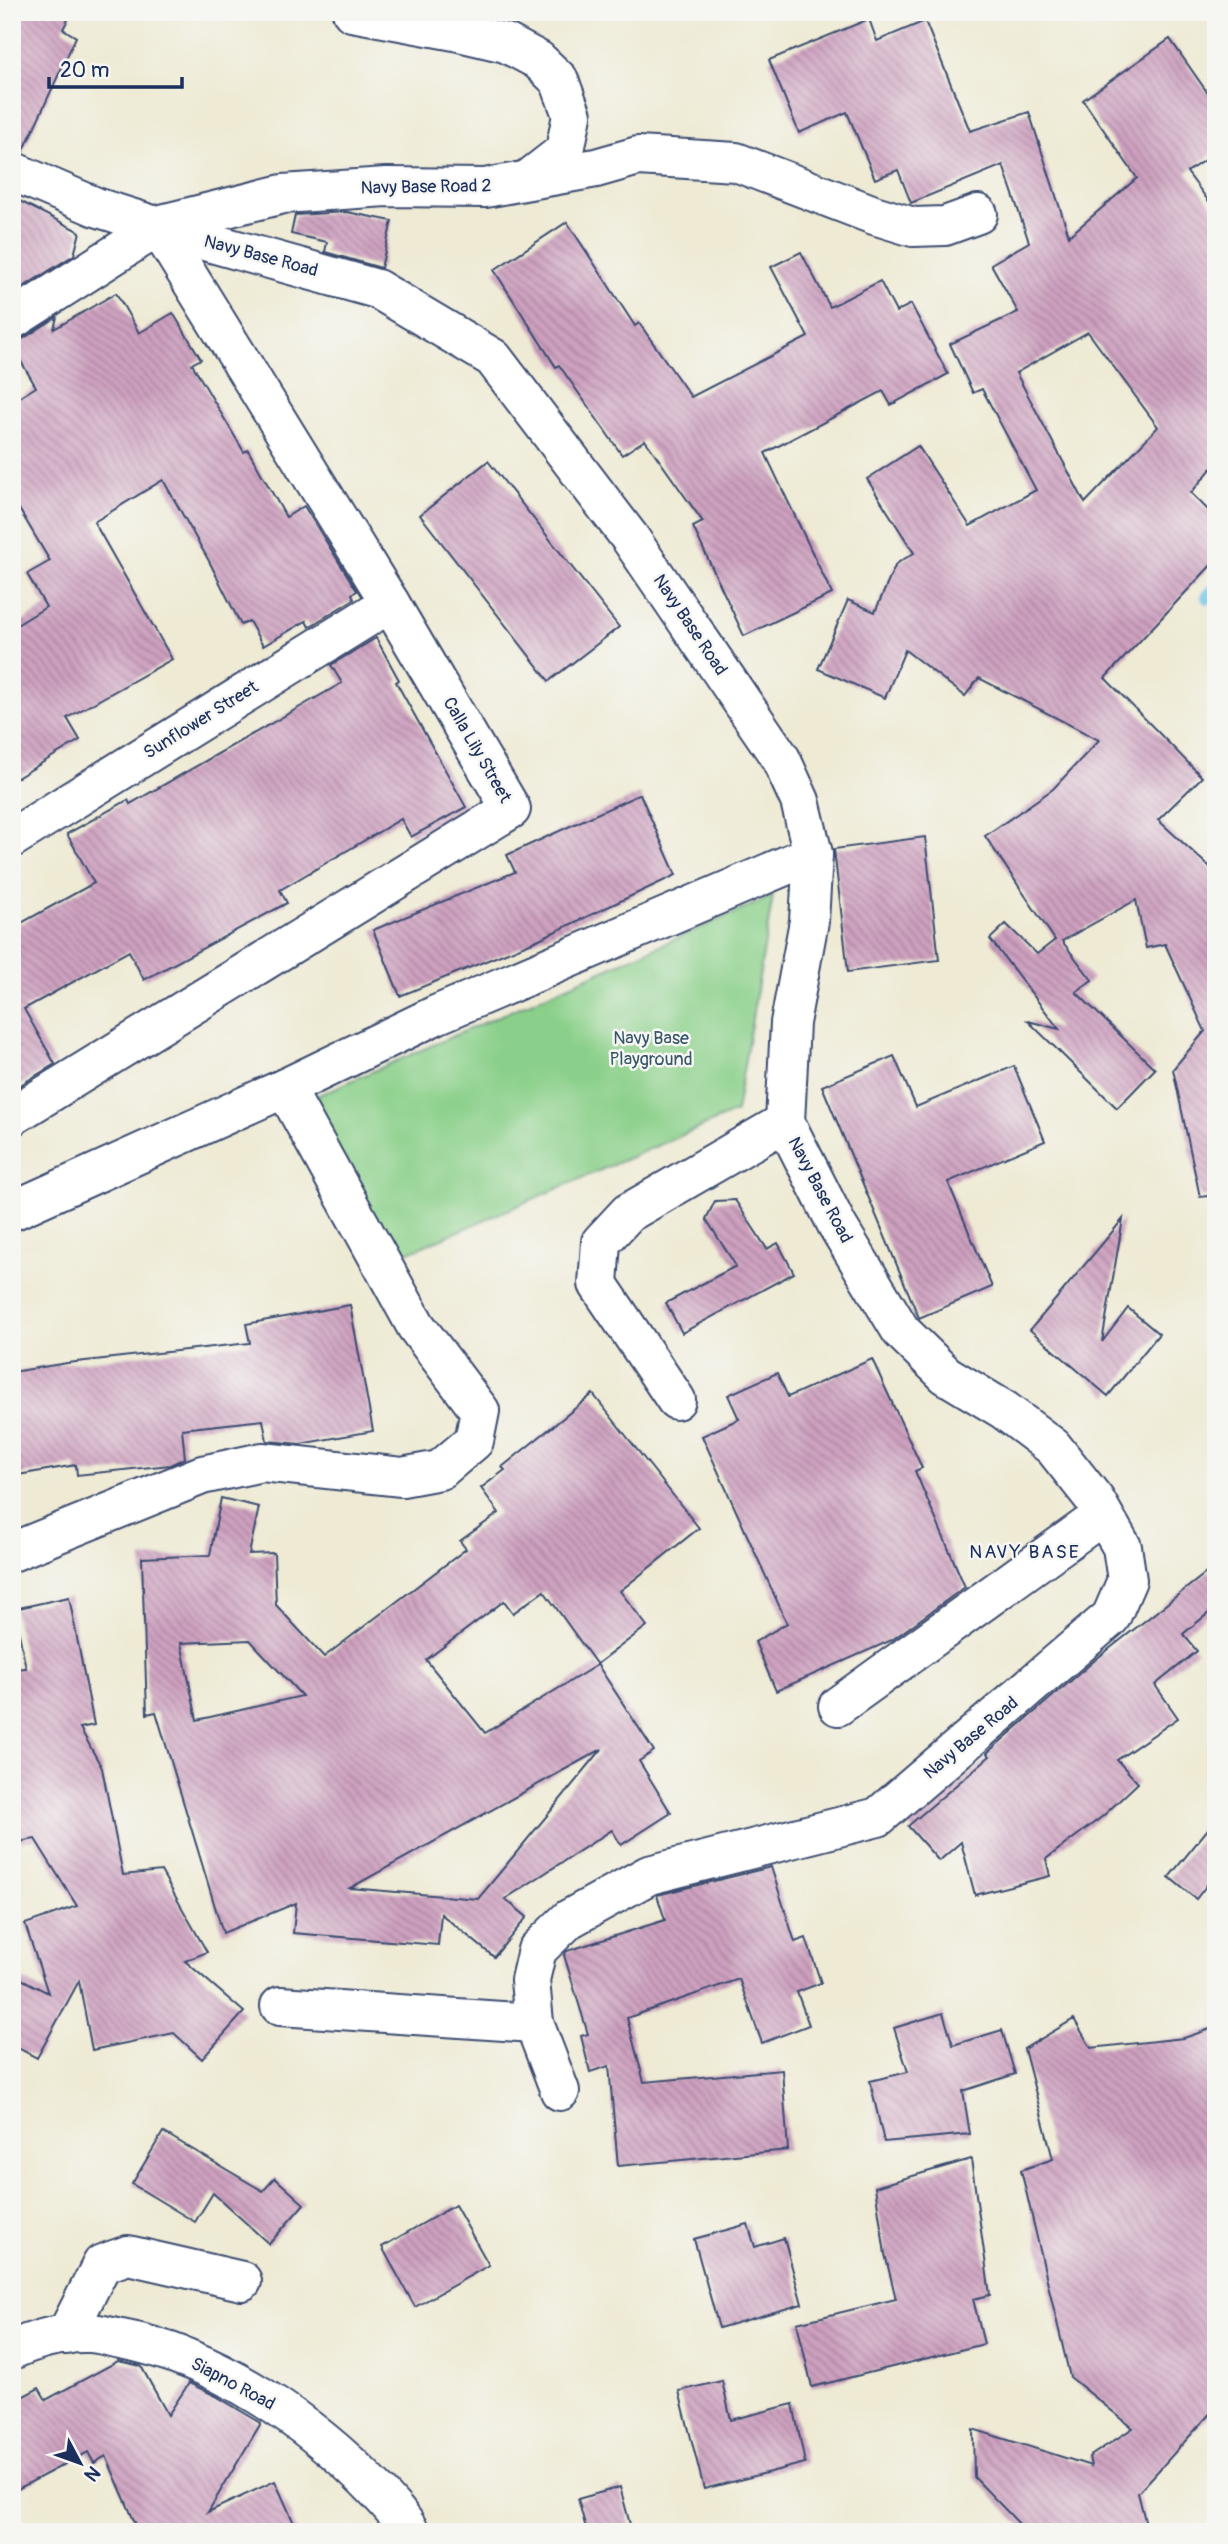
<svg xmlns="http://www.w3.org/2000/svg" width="1228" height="2544" font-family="Pangolin,sans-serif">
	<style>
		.park { fill: #8bd08a; stroke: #538074; stroke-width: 2 }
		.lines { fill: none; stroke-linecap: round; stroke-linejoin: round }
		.stream { stroke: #69c3e7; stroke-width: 14 }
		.building { fill: url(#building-back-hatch); fill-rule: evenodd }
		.minor-casing { stroke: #3b4b70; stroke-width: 42 }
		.minor { stroke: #fff; stroke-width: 38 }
		.labels { text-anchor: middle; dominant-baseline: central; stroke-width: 5; stroke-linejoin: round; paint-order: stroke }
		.street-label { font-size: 18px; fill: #1b2f5e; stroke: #f6f6f2 }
		.park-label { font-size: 18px; fill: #375769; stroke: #f6f6f2 }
		.neighbourhood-label { font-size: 19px; letter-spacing: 2px; fill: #1b2f5e; stroke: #f6f6f2 }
	</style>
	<defs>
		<pattern id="building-back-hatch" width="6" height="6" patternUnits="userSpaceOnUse" patternTransform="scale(1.75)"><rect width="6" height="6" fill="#cea0bf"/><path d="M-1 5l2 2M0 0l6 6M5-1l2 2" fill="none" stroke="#a6839e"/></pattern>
	</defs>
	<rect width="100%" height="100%" fill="#f6f6f2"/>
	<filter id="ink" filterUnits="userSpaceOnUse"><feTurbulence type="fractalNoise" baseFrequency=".0143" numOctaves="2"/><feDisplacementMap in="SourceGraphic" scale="14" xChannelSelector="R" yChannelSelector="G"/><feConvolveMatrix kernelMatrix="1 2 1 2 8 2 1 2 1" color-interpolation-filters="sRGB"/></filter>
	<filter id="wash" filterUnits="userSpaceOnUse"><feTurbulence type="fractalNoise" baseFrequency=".00686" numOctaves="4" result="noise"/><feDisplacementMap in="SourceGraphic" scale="28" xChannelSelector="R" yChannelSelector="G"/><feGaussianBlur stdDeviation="1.57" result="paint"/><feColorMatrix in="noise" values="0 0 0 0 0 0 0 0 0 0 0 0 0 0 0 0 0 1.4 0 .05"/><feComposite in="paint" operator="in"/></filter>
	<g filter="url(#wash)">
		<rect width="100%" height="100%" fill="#eeead4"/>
		<polygon class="park" points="773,896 736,1112 379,1265 305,1101"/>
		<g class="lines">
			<polyline class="stream" points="1208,597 1216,588"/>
		</g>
		<g id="blocks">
			<g class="building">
				<polygon points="12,12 72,12 63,29 76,37 23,152 12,150"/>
				<path d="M869 19 877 41 925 21 970 131 1029 112 1069 236 1137 178 1083 100 1170 39 1216 105V152L1187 172 1216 211V463L1191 493 1216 518V560L1105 678 1202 777 1158 820 1216 873V1195L1200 1197 1173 1069 1205 1031 1165 944 1146 948 1136 900 1062 941 1092 980 1076 992 1155 1069 1117 1108 1028 1021 1059 1029 990 939 1006 924 1037 954 1055 940 985 836 1053 789 1099 740 979 678 965 696 905 650 885 698 818 669 848 600 875 612 896 564 914 553 867 479 918 446 970 526 1036 490 982 389 973 393 950 344 1018 312 991 264 1029 242 1003 165 911 203 898 170 875 179 847 112 799 133 769 60ZM1088 332 1158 427 1085 503 1016 373Z"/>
				<polygon points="12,197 80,232 74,255 12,294"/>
				<polygon points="347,212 392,221 381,268 325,252 327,242 291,234 295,215"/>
				<polygon points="567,222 635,326 639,323 691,397 808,337 771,267 801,252 830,307 880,281 896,312 911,304 948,374 891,405 883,391 765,453 832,594 744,636 693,527 703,522 645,440 622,455 559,365 556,367 494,270"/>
				<polygon points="116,293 139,333 173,313 201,359 192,364 244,452 248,450 286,517 304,506 357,591 352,594 354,599 309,627 306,621 263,646 249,621 241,625 209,561 163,480 94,522 172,659 67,718 80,740 12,781 12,628 46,607 27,574 50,561 12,497 12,402 36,387 19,358 12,358 12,342 24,338 57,317 54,329"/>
				<polygon points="488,461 619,627 549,681 420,515"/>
				<polygon points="376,638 399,680 396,682 466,807 411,837 401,819 280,890 287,903 144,980 129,951 24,1009 55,1064 12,1090 12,928 94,883 67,834 128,800 130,804 342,683 331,665"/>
				<polygon points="640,794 676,875 535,941 400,996 373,930 515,872 507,855"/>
				<polygon points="925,837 939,960 848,972 834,849"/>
				<polygon points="894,1056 916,1107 1014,1066 1045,1141 948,1182 992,1287 919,1318 822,1086"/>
				<polygon points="735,1200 767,1249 778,1243 794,1273 682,1333 666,1303 736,1266 706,1219 715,1201"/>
				<polygon points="1123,1219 1102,1342 1128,1308 1159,1334 1108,1396 1030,1330"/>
				<polygon points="350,1305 373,1431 300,1444 267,1441 263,1420 182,1429 185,1458 170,1465 77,1475 76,1465 12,1476 12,1372 67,1363 250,1343 246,1324"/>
				<polygon points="872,1359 922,1468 915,1471 965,1587 892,1640 776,1691 755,1642 787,1623 702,1436 739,1419 728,1395 777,1373 788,1397"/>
				<path d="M593 1394 699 1528 620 1591 647 1626 597 1664 654 1751 639 1761 671 1813 621 1845 612 1830 505 1899 527 1917 494 1957 441 1914 438 1945 293 1933 296 1903 223 1933 156 1712 147 1714 142 1558 210 1555 221 1498 259 1507 249 1554 274 1553 276 1605 324 1657 466 1549 460 1541 499 1513 481 1488 505 1470 502 1467ZM544 1591 597 1665 485 1733 426 1660 504 1601 513 1613ZM250 1640 302 1696 197 1720 181 1643ZM602 1749 478 1899 350 1888Z"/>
				<polygon points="1216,1565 1216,1607 1183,1634 1197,1651 1155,1685 1178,1718 1117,1760 1138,1783 1103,1816 1046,1859 1050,1876 975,1895 961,1842 939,1861 908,1826 990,1756 987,1753 1095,1660"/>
				<polygon points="69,1597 94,1725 80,1728 102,1768 123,1875 161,1871 207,1952 185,1961 244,2012 202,2059 174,2033 92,2050 79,1981 37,2058 12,2045 12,1974 48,1993 25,1924 77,1906 35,1839 12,1843 12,1669 26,1668 14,1609"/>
				<polygon points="1216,1819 1216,1873 1196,1899 1169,1877"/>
				<polygon points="771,1867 795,1942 806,1938 821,1983 797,1992 809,2025 762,2043 739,1979 627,2018 644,2082 782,2070 788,2150 618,2166 609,2066 590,2072 581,2036 588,2034 564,1955 567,1951 665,1920 657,1895"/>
				<polygon points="943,2013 953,2045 1002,2030 1015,2074 963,2091 970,2134 884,2142 870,2081 908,2072 894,2028"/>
				<polygon points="1074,2019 1091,2048 1184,2038 1216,2027 1216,2407 1138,2493 1148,2532 1027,2532 974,2477 973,2429 1091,2466 1089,2457 1133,2428 1070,2377 1021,2170 1053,2159 1024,2049"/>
				<polygon points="163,2132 263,2191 275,2178 304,2204 269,2244 213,2193 195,2222 132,2184"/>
				<polygon points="971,2159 990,2295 973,2299 984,2344 812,2387 797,2323 896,2299 885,2254 875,2187"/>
				<polygon points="455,2205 489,2265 415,2307 382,2247"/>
				<polygon points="748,2224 755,2247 784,2238 802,2304 719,2328 694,2239"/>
				<polygon points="118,2361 141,2366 168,2415 189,2383 216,2396 261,2423 208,2512 275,2481 298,2532 139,2532 106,2456 94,2463 88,2452 12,2492 12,2402 39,2388 46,2400"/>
				<polygon points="722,2381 731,2420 793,2404 805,2463 704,2489 679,2391"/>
				<polygon points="620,2487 632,2532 587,2532 578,2499"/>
			</g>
		</g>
	</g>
	<g filter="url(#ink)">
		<use href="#blocks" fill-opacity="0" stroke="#3b4b70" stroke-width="2"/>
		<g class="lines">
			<g class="minor-casing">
				<g id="minor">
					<polyline points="352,12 455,31 506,43 538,60 559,80 572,115 565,151 529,179"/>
					<polyline points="12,171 96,207 194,238 377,289 493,358 630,538 781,759 800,801 813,854 809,921 790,1023 785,1122 837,1225 901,1331 946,1375 1004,1410 1053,1447 1095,1500 1122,1547 1127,1580 1111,1617 878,1817 649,1875 569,1919 537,1950 530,1980 534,2023 560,2091"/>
					<polyline points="158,225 283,194 386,187 485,188 596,168 638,156 736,162 874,215 913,227 945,226 978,214"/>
					<polyline points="12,320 158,227"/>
					<polyline points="12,838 390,603"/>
					<polyline points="12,1116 511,809 390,603 158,227"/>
					<polyline points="12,1211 285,1088 436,1015 813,854"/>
					<polyline points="676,1400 598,1284 601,1242 628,1213 785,1122"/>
					<polyline points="12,1552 202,1475 262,1462 402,1477 440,1470 474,1441 480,1411 416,1326 285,1088"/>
					<polyline points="838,1706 1103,1515"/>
					<polyline points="280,2006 534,2023"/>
					<polyline points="66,2335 102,2264 128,2255 242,2281"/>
					<path d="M12 2350C36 2339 63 2332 89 2333 99 2333 110 2337 121 2339 215 2356 311 2422 377 2491 389 2504 401 2516 410 2532"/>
				</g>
			</g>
			<use href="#minor" class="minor"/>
		</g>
	</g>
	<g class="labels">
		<g class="street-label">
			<text transform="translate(426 187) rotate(-1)">Navy Base Road 2</text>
			<text transform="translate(261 256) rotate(15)">Navy Base Road</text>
			<text transform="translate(690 625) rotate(56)">Navy Base Road</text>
			<text transform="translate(201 720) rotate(-32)">Sunflower Street</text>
			<text transform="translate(477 750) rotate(60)">Calla Lily Street</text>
			<text transform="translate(820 1190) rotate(62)">Navy Base Road</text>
			<text transform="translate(971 1738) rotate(-40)">Navy Base Road</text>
			<text transform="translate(233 2384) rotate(28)">Siapno Road</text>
		</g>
		<g class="park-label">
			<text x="651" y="1038">Navy Base<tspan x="651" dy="21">Playground</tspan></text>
		</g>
		<g class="neighbourhood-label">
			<text x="1025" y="1552">NAVY BASE</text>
		</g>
	</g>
	<rect width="1228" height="2544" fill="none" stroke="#f6f6f2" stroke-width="42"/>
	<g transform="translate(80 2463) rotate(131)" stroke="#f6f6f2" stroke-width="5" paint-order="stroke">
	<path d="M0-5L12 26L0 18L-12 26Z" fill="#1b2f5e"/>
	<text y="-10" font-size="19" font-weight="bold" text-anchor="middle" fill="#1b2f5e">N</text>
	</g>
	<path d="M49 77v10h133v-10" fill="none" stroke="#1b2f5e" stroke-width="3.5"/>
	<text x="60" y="77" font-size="21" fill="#1b2f5e" stroke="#f6f6f2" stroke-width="5" paint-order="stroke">20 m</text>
</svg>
